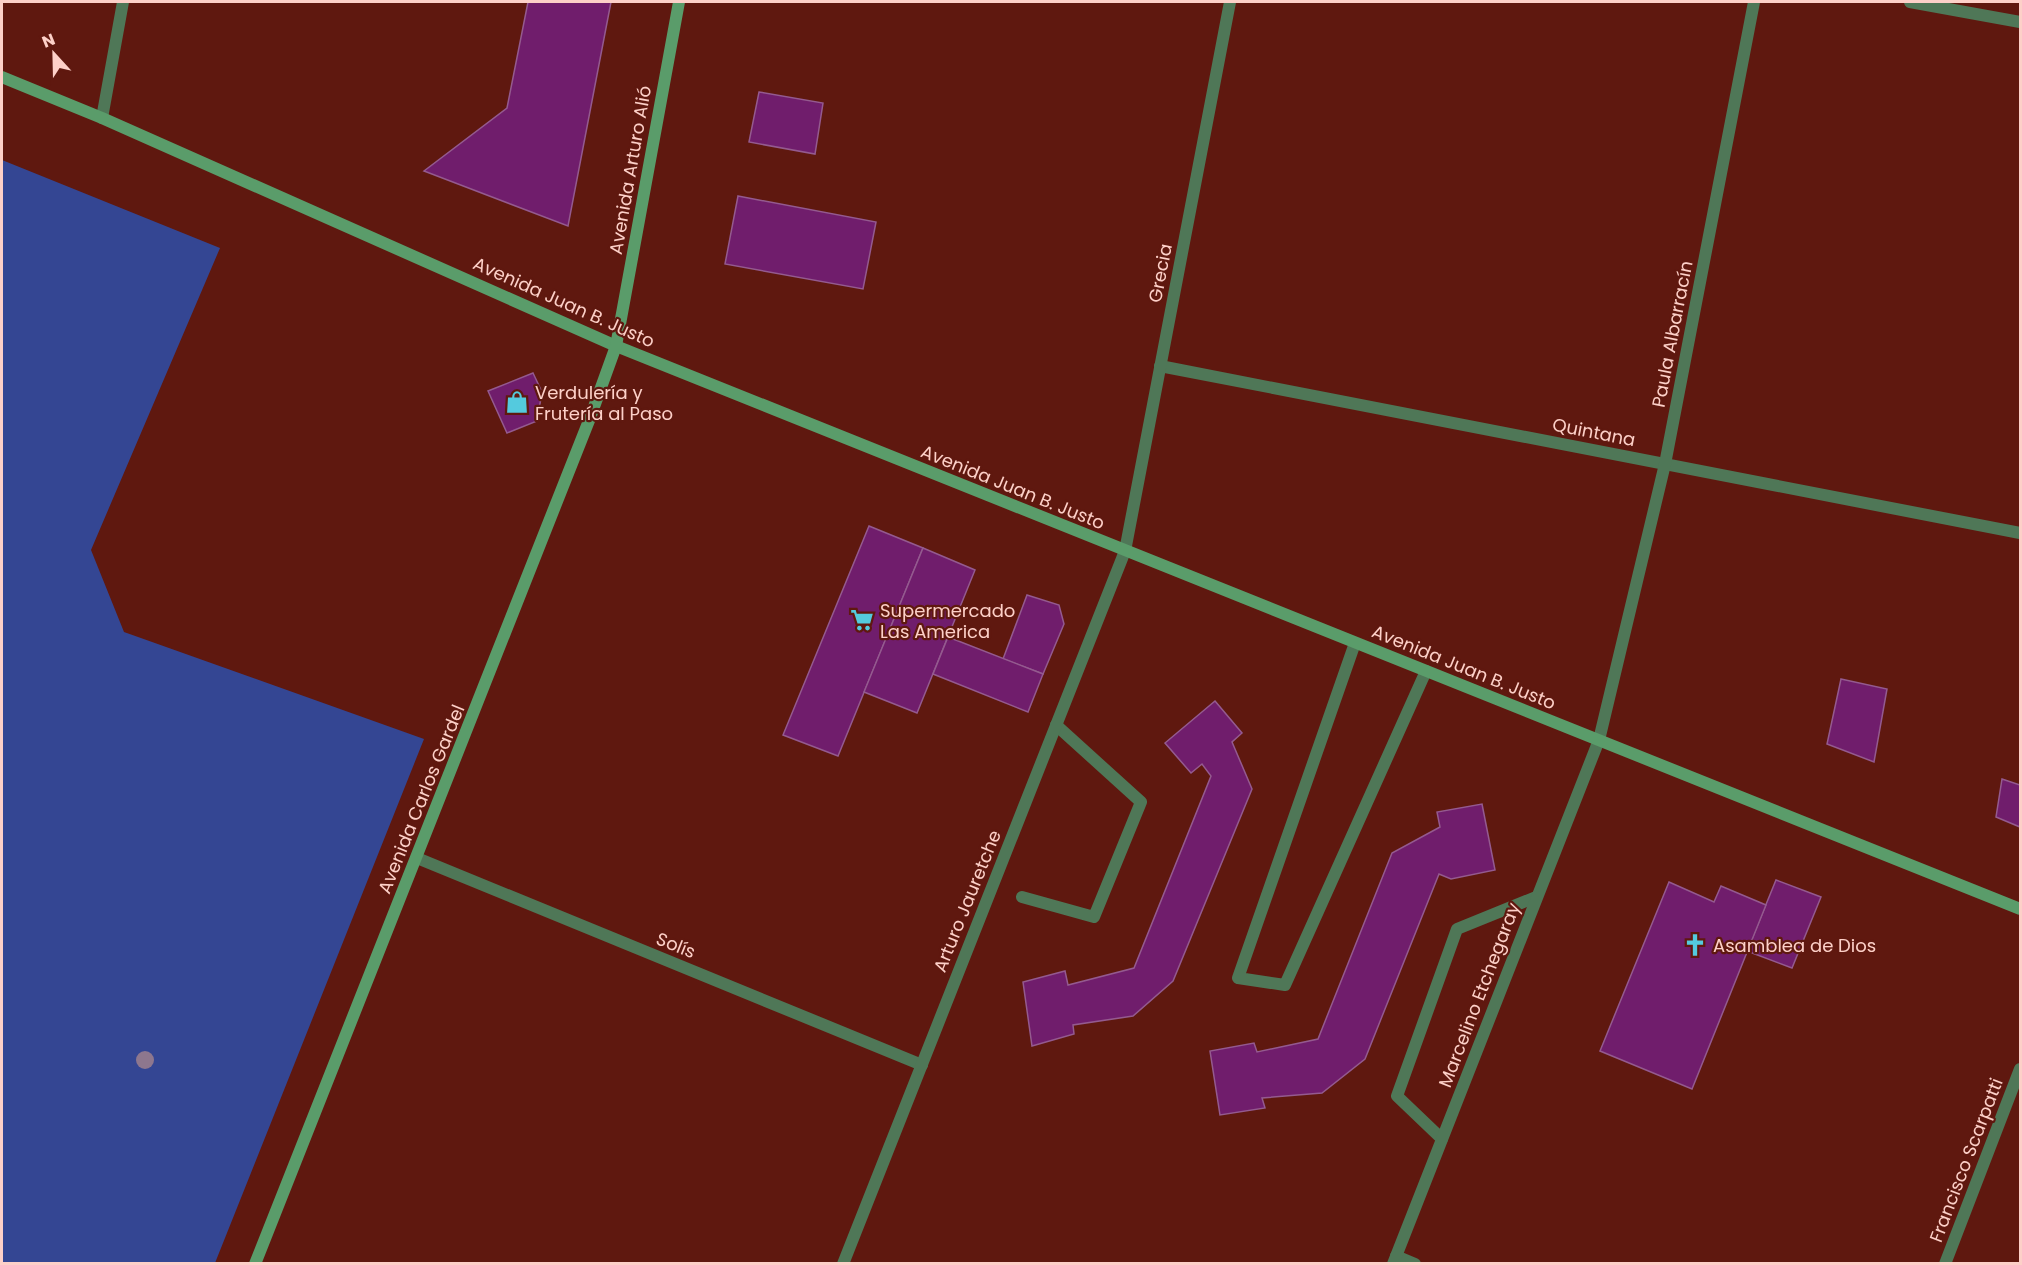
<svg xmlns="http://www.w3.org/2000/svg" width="2022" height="1265" font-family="Poppins,sans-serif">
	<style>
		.green { fill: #344693 }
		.building { fill: #701d6c; stroke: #945a8f; stroke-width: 1.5 }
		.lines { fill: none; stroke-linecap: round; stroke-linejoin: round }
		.service { stroke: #4f7757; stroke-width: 12 }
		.minor { stroke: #4f7757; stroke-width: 12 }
		.secondary { stroke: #5a9c6a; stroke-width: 12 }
		.tree { fill: #8e778e }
		.labels { text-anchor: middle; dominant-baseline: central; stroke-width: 4.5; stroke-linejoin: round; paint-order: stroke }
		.street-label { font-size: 18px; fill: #fdd0c8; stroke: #5f180f }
		.poi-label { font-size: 18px; fill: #fdd0c8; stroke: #5f180f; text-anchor: start }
	</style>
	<rect width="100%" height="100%" fill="#5f180f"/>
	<polygon class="green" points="2,160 220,248 91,550 124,632 424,739 215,1263 2,1263"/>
	<g class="building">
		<polygon points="528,2 611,2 568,226 424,171 507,108"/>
		<polygon points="759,92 823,103 815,154 749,142"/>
		<polygon points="738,196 876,222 863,289 725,264"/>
		<polygon points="533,373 542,392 537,421 507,433 488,391"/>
		<polygon points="869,526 923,548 838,756 783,735"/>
		<polygon points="923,548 975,570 917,713 864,692"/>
		<polygon points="1027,595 1059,605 1064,624 1043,674 1003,659"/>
		<polygon points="948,637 1043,674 1028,712 933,674"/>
		<polygon points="1841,679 1887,689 1874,762 1827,744"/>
		<polygon points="1215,701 1242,733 1232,742 1252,789 1173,981 1133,1016 1073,1025 1074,1034 1032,1046 1023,982 1065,971 1068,985 1134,968 1211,776 1202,764 1191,773 1165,743"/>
		<polygon points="2002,779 2020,785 2020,827 1996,817"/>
		<polygon points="1482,804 1495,870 1451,879 1439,874 1365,1059 1322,1093 1262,1098 1265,1108 1220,1115 1210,1051 1254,1043 1257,1052 1318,1039 1392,853 1440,827 1437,812"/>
		<polygon points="1776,880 1821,897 1792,968 1747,951"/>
		<polygon points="1669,882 1714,902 1721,886 1766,905 1692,1089 1600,1051"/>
	</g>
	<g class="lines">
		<g class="service">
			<polyline points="1355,643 1238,978 1285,985 1426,671"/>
			<polyline points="1022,897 1094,917 1141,802 1056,725"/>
			<polyline points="1442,1139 1397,1096 1457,929 1536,897"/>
		</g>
		<g class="minor">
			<polyline points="1910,2 2020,22"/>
			<polyline points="102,118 123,2"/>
			<polyline points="1160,366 2020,533"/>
			<polyline points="417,858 922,1065"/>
			<polyline points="1396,1256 1415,1264"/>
			<polyline points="843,1264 1125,551 1230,2"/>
			<polyline points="1393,1264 1599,740 1665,464 1754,2"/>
			<polyline points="1945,1264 2020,1069"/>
		</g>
		<g class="secondary">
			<polyline points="2,77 102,118 616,346 2020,909"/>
			<polyline points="255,1264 590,418 616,346 679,2"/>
		</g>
	</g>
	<circle class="tree" cx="145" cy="1060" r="9"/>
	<defs>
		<g id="shop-bare" transform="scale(1.8)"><path d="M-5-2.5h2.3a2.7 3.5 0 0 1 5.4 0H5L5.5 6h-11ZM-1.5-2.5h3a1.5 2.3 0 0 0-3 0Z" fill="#54cade" stroke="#5f180f" stroke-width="2.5" paint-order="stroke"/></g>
		<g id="supermarket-bare" transform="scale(1.8)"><path d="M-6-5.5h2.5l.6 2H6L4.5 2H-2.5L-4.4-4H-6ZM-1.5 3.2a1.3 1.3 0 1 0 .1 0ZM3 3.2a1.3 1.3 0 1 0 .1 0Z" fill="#54cade" stroke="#5f180f" stroke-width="2.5" paint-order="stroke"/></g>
		<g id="church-bare" transform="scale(1.8)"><path d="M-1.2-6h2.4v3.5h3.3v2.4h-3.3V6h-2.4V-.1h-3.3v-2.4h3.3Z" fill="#54cade" stroke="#5f180f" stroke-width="2.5" paint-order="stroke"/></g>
	</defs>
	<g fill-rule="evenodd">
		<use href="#shop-bare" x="517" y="402"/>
		<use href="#supermarket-bare" x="862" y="620"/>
		<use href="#church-bare" x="1695" y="945"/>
	</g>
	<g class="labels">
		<g class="street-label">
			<text transform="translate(630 170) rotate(-80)">Avenida Arturo Alió</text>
			<text transform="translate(1160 273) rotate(-79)">Grecia</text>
			<text transform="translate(564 302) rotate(24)">Avenida Juan B. Justo</text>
			<text transform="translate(1672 334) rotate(-79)">Paula Albarracín</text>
			<text transform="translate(1594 432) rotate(11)">Quintana</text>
			<text transform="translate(1013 487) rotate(22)">Avenida Juan B. Justo</text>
			<text transform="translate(1464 667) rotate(22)">Avenida Juan B. Justo</text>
			<text transform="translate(421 799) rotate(-68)">Avenida Carlos Gardel</text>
			<text transform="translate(967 901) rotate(-68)">Arturo Jauretche</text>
			<text transform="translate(676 945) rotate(22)">Solís</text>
			<text transform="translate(1479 995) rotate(-69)">Marcelino Etchegaray</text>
			<text transform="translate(1966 1160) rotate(-69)">Francisco Scarpatti</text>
		</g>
		<g class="poi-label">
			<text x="535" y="392">Verdulería y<tspan x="535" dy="21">Frutería al Paso</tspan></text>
			<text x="880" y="610">Supermercado<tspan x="880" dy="21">Las America</tspan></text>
			<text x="1713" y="945">Asamblea de Dios</text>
		</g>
	</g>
	<rect width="2022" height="1265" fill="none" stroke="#fdd0c8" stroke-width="6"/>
	<g transform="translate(54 54) rotate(338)" stroke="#5f180f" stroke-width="4.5" paint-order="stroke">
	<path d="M0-4.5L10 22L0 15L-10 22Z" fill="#fdd0c8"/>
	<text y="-9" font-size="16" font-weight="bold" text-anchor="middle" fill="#fdd0c8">N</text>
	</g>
</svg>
